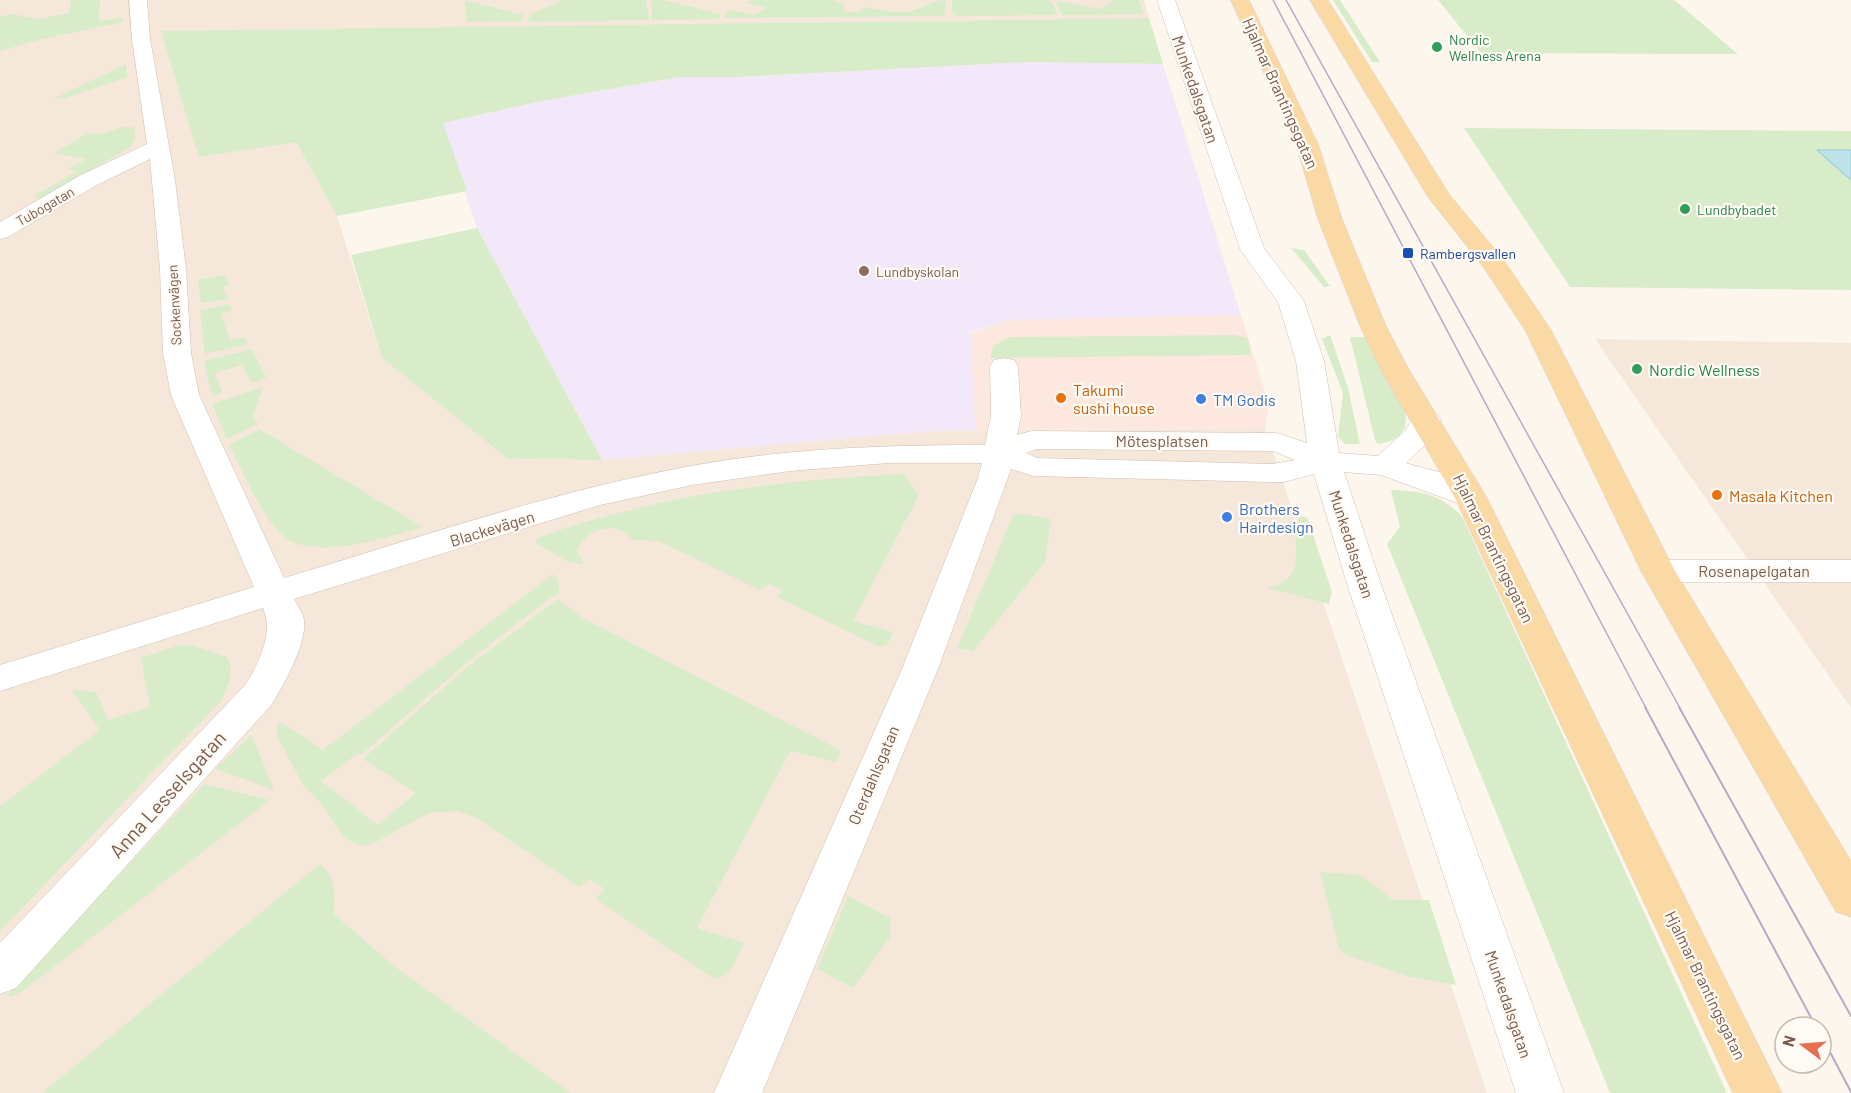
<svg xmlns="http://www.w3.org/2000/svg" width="1851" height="1093" font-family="Barlow,sans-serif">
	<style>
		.residential { fill: #f5e8da }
		.commercial { fill: #fde8e0 }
		.education { fill: #f3e8fa }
		.green { fill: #d8ecc9 }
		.water { fill: #bfe3e8; stroke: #a5d3da; stroke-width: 1.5 }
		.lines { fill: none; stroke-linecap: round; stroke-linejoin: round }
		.minor-casing { stroke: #d1beb0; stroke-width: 1 }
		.major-casing { stroke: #dad1cd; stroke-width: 1 }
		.minor { fill: #fff; fill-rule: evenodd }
		.major { fill: #fbd9a5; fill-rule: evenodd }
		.tram-far1 { stroke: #b9a8c9; stroke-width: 1.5 }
		.tram { stroke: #b9a8c9; stroke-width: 2 }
		.leisure-dot { fill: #2e9e5b; stroke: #fffaf3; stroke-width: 2 }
		.transit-dot { fill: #1a4fb4; stroke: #fffaf3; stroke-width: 2 }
		.education-dot { fill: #8d6e63; stroke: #fffaf3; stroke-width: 2 }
		.food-dot { fill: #e8710a; stroke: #fffaf3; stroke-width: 2 }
		.shop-dot { fill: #3f7fe0; stroke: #fffaf3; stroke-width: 2 }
		.labels { text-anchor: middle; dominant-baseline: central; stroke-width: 4.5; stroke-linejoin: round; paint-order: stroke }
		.far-leisure-label { font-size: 14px; fill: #27864d; stroke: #fffaf3; text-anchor: start }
		.far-street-label { font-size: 14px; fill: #7a5c4d; stroke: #fffaf3 }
		.far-transit-label { font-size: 14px; fill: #164399; stroke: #fffaf3; text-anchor: start }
		.far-education-label { font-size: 14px; fill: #785e54; stroke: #fffaf3; text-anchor: start }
		.street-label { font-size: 16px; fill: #7a5c4d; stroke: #fffaf3 }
		.leisure-label { font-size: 16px; fill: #27864d; stroke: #fffaf3; text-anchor: start }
		.food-label { font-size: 16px; fill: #c56008; stroke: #fffaf3; text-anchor: start }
		.shop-label { font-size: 16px; fill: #366cbe; stroke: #fffaf3; text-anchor: start }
		.near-street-label { font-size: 20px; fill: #7a5c4d; stroke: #fffaf3 }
	</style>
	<rect width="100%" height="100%" fill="#fdf6ec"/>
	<g class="residential">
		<polygon points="0,0 1144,0 1149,18 161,32 296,142 337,216 382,358 508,459 602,460 929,431 1265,428 1487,1093 0,1093"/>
		<polygon points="1595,339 1851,343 1851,708"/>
	</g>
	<polygon class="commercial" points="1241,315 1269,405 1265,428 975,430 971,333 1009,320"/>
	<polygon class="education" points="1029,62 1163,64 1241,315 1009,320 971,332 975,430 929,431 602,460 477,228 442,123 541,101 680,77 739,77"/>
	<g class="green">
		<polygon points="71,0 100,0 99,21 121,18 124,22 42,39 0,51 0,17 12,14 39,19 69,13"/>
		<polygon points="465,0 524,15 522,21 467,22"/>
		<polygon points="564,0 646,0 649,20 527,22 531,14"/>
		<polygon points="651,0 663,0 721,14 718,19 652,20"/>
		<path d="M752 0H833L844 4V12H859L865 7C881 10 898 15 914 10 927 7 932 0 946 0L945 14 940 16 724 18 725 14 732 10 754 15 767 8 747 3Z"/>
		<polygon points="952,0 1043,0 1052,2 1057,15 957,16 952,13"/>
		<polygon points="1114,0 1139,0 1143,14 1062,15 1056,1 1101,9"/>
		<polygon points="1333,0 1340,0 1380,62 1372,62"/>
		<polygon points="1438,0 1674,0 1738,54 1481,53"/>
		<polygon points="1149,18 1163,64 1029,62 739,77 680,77 541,101 443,123 467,191 337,216 296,142 199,157 161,31"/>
		<polygon points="126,64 127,77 65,98 53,99"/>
		<path d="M124 127H133C137 134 135 140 131 147L42 198 32 197 78 171 68 169 86 159 53 153 89 133H104Z"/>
		<polygon points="1464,128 1851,131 1851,290 1570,287"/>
		<polygon points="477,228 602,460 508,459 382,358 351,255"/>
		<polygon points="1291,248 1304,250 1330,286 1324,287"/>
		<polygon points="224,275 229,285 222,287 228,299 201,303 198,280"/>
		<polygon points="229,304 232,311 221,313 230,340 245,337 248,344 205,354 200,310"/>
		<polygon points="1235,335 1248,338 1251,355 990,358 993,346 1010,337"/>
		<polygon points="1330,335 1348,388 1360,444 1345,444 1338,437 1343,393 1322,339"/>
		<path d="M1350 337H1366L1405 412C1409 432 1398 441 1378 444L1375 440Z"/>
		<polygon points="252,349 266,378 251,383 242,365 215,373 222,392 212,396 204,361"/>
		<polygon points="263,387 253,415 258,424 227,439 212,404"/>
		<path d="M259 429 423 527C388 537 310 564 280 533 259 512 243 471 229 445Z"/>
		<path d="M904 474 919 495 853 621 893 632 888 644 880 647 777 597 783 590 769 584 760 590 659 541 633 540 619 529C601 526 585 533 577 551L584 564 570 563 536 543 537 538C655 495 780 480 904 474Z"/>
		<path d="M1391 490C1422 491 1442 494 1463 518L1727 1093H1610L1387 544 1400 527Z"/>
		<polygon points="1014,513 1051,519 1045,562 973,651 957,648"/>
		<path d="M1303 516 1308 519 1332 592 1329 604 1267 588C1310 579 1290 548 1298 518Z"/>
		<path d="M553 574 558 579 559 594 550 598 465 664 361 755 357 754 321 781 378 825 416 793 363 759 466 668 558 599 581 617 838 749 840 753 836 762 790 751 697 928 744 943C736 959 732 976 714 979L596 899 605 889 589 879 579 887 477 818 458 811 429 813 378 841 365 846 354 843 344 837 319 801 303 785 276 734 279 721 323 750Z"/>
		<path d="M179 645H192L227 657C235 673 228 686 222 700L0 931V806L100 730 72 690 96 692 108 720 150 707 141 658Z"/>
		<polygon points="251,735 254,740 274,790 215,769"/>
		<polygon points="204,784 270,800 24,990 11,997 7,995"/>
		<path d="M320 864C337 875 334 896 334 914L394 966 571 1093H42Z"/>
		<polygon points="1320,872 1361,875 1393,900 1429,900 1456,985 1411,977 1346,955 1339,949"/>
		<polygon points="848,896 890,918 890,937 853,988 817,969"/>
	</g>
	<polygon class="water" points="1817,150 1851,150 1851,180"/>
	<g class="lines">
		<g class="minor-casing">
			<g id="minor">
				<path d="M129 0H147L150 39 175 180 186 269 191 353 199 395 284 578C418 538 553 491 691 466 788 448 887 445 985 445L991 416 990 366 994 360 1004 358 1014 360 1018 366 1021 416 1017 435 1032 431 1277 433 1307 443 1296 361 1278 302 1240 249 1157 0H1175L1264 248 1304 301 1324 361 1339 453 1378 456 1405 431 1416 413 1426 410 1436 413 1441 419 1428 442 1406 463C1430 471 1472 476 1487 498L1482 505 1471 508 1381 475 1344 472 1382 587 1564 1093H1516L1348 587 1314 474 1284 482H1272L1034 476 1011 469 938 669 762 1093H714L902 669 978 478 982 463H888L790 471 692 485 600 505 294 599C297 605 303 613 304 620 307 644 284 684 272 704L16 988 0 994V943L246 684C259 663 274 632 263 608L0 691V665L254 587 171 395 163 353 160 269 150 159 97 185 8 237 0 239V222L81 175 147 144 132 39ZM1036 449 1273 451 1295 460 1272 464 1037 458 1026 453Z"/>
				<polygon points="1658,560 1851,560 1851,582 1658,582 1646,579 1641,571 1646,563"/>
			</g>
		</g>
		<g class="major-casing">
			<g id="major">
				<polygon points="1231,0 1249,0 1318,144 1342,219 1386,326 1408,368 1487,498 1782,1093 1733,1093 1455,498 1380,368 1360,326 1318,219 1296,144"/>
				<polygon points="1310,0 1328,0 1449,194 1503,259 1551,330 1675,571 1851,861 1851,917 1836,912 1641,571 1525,330 1484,268 1428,197"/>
			</g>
		</g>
		<use href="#minor" class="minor"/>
		<use href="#major" class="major"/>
		<g class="tram-far1">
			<polyline points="1273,0 1646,708"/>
			<polyline points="1286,0 1680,708"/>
		</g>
		<g class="tram">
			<polyline points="1645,707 1816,1027"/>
			<polyline points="1679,707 1851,1016"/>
			<polyline points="1821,1035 1851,1092"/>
		</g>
	</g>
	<g class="leisure-dot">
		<circle cx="1437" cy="47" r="6"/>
		<circle cx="1685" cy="209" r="6"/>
		<circle cx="1637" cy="369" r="6"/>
	</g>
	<rect class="transit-dot" x="1402" y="247" width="12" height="12" rx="3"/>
	<circle class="education-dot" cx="864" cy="271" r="6"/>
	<g class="food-dot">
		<circle cx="1061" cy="398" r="6"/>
		<circle cx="1717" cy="495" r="6"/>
	</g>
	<g class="shop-dot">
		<circle cx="1201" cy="399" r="6"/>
		<circle cx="1227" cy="517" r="6"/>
	</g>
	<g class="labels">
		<g class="far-leisure-label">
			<text x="1449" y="39">Nordic<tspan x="1449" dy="16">Wellness Arena</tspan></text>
			<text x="1697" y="209">Lundbybadet</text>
		</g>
		<g class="far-street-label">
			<text transform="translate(45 206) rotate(-30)">Tubogatan</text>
			<text transform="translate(174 305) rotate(-93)">Sockenvägen</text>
		</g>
		<g class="far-transit-label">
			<text x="1420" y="253">Rambergsvallen</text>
		</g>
		<g class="far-education-label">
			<text x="876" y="271">Lundbyskolan</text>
		</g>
		<g class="street-label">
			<text transform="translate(1196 89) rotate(71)">Munkedalsgatan</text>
			<text transform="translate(1281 93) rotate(66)">Hjalmar Brantingsgatan</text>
			<text x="1162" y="440">Mötesplatsen</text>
			<text transform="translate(492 528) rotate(-17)">Blackevägen</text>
			<text transform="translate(1352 544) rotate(72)">Munkedalsgatan</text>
			<text transform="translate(1494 548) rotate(64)">Hjalmar Brantingsgatan</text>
			<text x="1754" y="570">Rosenapelgatan</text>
			<text transform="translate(873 775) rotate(-67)">Oterdahlsgatan</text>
			<text transform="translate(1706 985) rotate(64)">Hjalmar Brantingsgatan</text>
			<text transform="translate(1509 1004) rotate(71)">Munkedalsgatan</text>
		</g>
		<g class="leisure-label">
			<text x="1649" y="369">Nordic Wellness</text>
		</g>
		<g class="food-label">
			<text x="1073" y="389">Takumi<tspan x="1073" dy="18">sushi house</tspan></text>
			<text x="1729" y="495">Masala Kitchen</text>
		</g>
		<g class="shop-label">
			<text x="1213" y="399">TM Godis</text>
			<text x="1239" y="508">Brothers<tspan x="1239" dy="18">Hairdesign</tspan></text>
		</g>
		<g class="near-street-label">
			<text transform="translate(167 794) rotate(-48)">Anna Lesselsgatan</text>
		</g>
	</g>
	<g transform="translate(1803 1045) rotate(286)"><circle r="28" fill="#fffaf3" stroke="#cabbb1" stroke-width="1.5"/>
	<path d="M0-4.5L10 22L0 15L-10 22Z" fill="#e76f51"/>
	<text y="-9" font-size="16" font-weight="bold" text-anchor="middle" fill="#7a5c4d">N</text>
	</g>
</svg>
